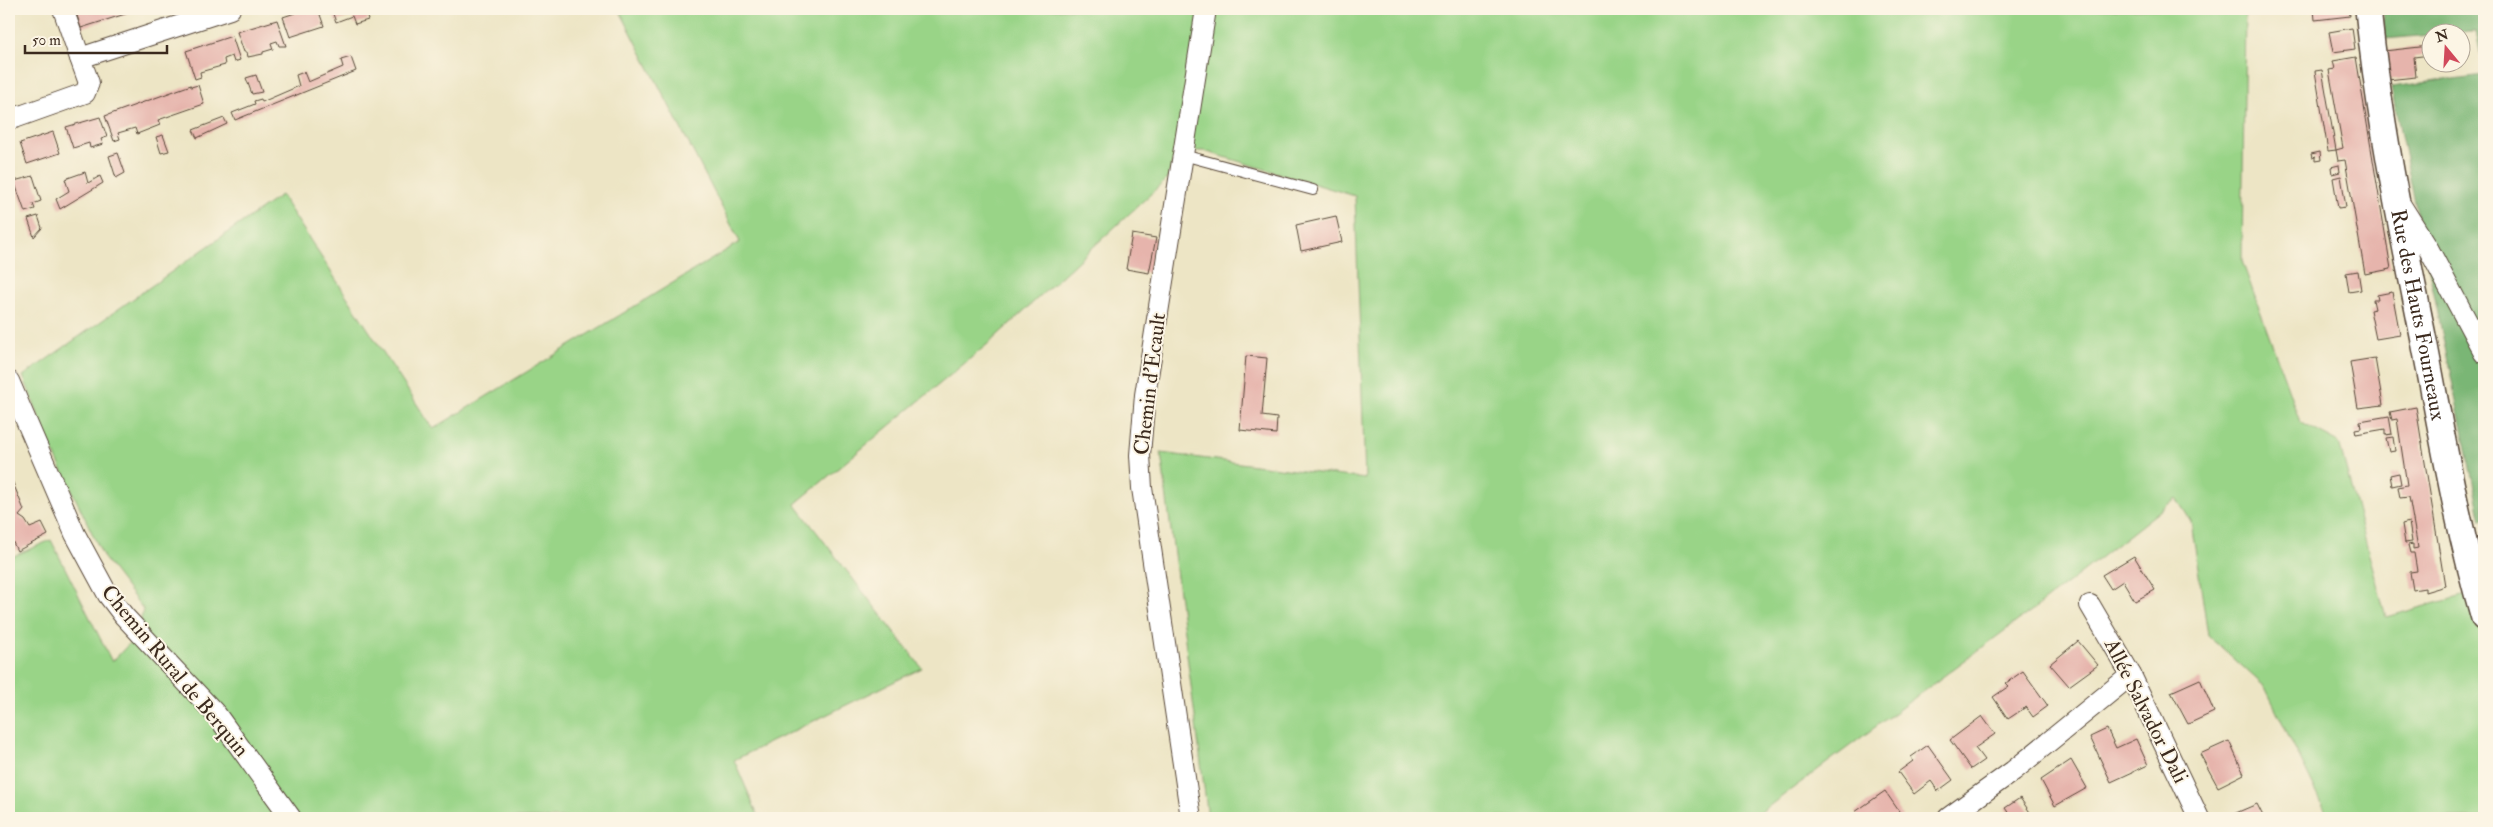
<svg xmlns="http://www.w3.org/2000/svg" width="2493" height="827" font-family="'IM FELL Double Pica',serif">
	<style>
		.green { fill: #99d487; stroke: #6a7f52 }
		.forest { fill: #7ab674; stroke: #5a7049 }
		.building { fill: #e6b4ac }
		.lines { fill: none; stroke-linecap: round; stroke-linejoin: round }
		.service-casing { stroke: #564637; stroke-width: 12 }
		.minor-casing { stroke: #564637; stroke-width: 22 }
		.tertiary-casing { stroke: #564637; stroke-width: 28 }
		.service { stroke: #fff; stroke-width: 10 }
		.minor { stroke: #fff; stroke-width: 20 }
		.tertiary { stroke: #fff; stroke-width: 25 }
		.labels { text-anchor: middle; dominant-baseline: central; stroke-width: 4; stroke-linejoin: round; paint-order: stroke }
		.street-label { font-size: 21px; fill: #3b2a1e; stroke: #fcf5e5 }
	</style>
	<rect width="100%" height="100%" fill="#fcf5e5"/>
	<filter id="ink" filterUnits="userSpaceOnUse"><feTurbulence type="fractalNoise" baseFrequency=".02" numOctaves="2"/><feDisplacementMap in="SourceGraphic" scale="10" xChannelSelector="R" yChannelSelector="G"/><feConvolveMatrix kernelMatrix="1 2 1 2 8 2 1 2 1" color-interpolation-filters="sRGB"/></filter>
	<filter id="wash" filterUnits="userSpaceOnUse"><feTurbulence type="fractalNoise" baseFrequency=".0096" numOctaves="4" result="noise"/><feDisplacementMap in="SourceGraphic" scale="20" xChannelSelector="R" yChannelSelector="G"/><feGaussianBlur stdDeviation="1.12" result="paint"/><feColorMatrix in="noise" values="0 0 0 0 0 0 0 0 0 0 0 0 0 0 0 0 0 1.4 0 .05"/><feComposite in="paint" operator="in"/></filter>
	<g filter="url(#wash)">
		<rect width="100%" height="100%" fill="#ede5c5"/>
		<polygon class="green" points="627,9 2245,9 2242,261 2300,422 2339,443 2386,617 2484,590 2484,818 2329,818 2265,687 2208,635 2191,521 2176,498 2062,588 1753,818 1208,818 1161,453 1365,479 1355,196 1204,151 1176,151 1167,179 989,343 795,504 922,668 734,760 759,818 9,818 9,558 51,540 112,662 138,634 143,609 104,558 52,449 23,376 281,195 433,429 740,242 621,13"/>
		<g class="forest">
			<polygon points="2394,9 2484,9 2484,73 2476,31 2430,32 2430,35 2385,39 2383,10"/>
			<polygon points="2484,75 2484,520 2481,521 2391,87"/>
		</g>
		<g id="blocks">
			<g class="building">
				<polygon points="75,9 141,9 81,28"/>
				<polygon points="307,9 318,9 324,26 290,37 283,17"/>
				<polygon points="331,9 369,9 371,16 367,17 368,20 355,24 352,16 336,22"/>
				<polygon points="2314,9 2349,9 2350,16 2315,20"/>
				<polygon points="277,20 286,46 279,46 277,41 271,43 273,49 263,52 263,54 248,57 247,52 244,52 237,32"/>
				<polygon points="2352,28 2355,49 2333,52 2329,32"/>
				<polygon points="232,36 240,60 234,62 232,56 224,59 225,65 200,72 201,77 195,79 186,51"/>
				<polygon points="2429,46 2430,55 2414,57 2416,77 2387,80 2384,51"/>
				<polygon points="351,57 356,71 235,120 232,113 255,104 254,101 261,99 262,102 299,86 296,75 304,72 308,82 343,67 341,60"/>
				<polygon points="2356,57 2391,269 2365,274 2345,160 2338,161 2336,150 2343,148 2329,70 2335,69 2333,61"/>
				<polygon points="2322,70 2336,150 2328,151 2315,71"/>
				<polygon points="256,75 262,92 252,94 246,78"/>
				<polygon points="191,85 191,87 198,85 204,104 158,120 160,125 137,134 135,128 118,133 120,139 114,141 105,116"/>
				<polygon points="100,117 107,137 101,139 103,144 90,148 89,143 73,148 66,127"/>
				<polygon points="224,118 227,124 197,138 193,130"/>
				<polygon points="53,132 60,153 27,164 20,143"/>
				<polygon points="163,135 169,151 161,153 156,137"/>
				<polygon points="2320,152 2321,160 2315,161 2315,157 2312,158 2311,154"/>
				<polygon points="9,153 14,168 14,178 9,180"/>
				<polygon points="118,153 125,173 116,178 109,156"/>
				<polygon points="2339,165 2340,172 2332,174 2331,167"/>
				<polygon points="85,172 88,183 100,176 103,183 60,209 56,199 69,191 65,179"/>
				<polygon points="33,176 41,201 33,204 35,209 25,212 14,181"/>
				<polygon points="2341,176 2346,207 2338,208 2333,178"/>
				<polygon points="38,216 42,228 34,237 28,219"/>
				<polygon points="1336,216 1342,242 1301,251 1296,225"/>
				<polygon points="1132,234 1156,238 1149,273 1126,269"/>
				<polygon points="2358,271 2361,290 2349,292 2346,273"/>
				<polygon points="2392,292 2400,335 2376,339 2370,310 2375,309 2373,300 2378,300 2377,295"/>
				<polygon points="1246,356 1267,358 1262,416 1277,418 1276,434 1240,430"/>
				<polygon points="2375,358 2383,405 2358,408 2350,362"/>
				<polygon points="2416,407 2445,586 2425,592 2425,588 2413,590 2410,572 2417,571 2414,553 2410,553 2408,545 2413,544 2413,549 2418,548 2409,497 2400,498 2398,487 2407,485 2397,419 2392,420 2390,412"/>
				<polygon points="2389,416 2392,434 2385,435 2385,429 2356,434 2355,429 2361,428 2360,421"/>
				<polygon points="2393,437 2395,451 2389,452 2386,438"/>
				<polygon points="9,473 24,510 19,516 25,520 30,528 42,523 48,535 17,551 9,534"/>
				<polygon points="2399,473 2401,484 2392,486 2390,475"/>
				<polygon points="2409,522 2412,542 2405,543 2402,524"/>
				<polygon points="2134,556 2155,590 2135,601 2123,581 2111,589 2102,575"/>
				<polygon points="2078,641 2098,665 2069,686 2050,664"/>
				<polygon points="2023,671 2048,706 2033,717 2026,707 2008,719 1993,697 2009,686 2006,683"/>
				<polygon points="2200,679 2214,712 2188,724 2171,692"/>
				<polygon points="1982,716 1995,734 1975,748 1984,760 1971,769 1950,740"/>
				<polygon points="2107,729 2116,748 2136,739 2148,765 2111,782 2090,737"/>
				<polygon points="2229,741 2244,774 2218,787 2200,754"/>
				<polygon points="1928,745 1953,780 1938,791 1931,781 1914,794 1898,772 1913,761 1911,757"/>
				<polygon points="2071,760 2087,788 2055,806 2041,780"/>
				<polygon points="1885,791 1903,817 1860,818 1855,812"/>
				<polygon points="2020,798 2034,818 2012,818 2005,808"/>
				<polygon points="2257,804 2264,818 2229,818 2229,816"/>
			</g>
		</g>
	</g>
	<g filter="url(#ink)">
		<use href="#blocks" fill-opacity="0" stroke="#564637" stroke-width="1"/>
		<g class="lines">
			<g class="service-casing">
				<polyline id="service" points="1183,155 1313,190"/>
			</g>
			<g class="minor-casing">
				<g id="minor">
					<polyline points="63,9 80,58"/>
					<polyline points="9,120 85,93 89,83 80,58 230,9"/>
					<polyline points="2399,202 2428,248 2484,353"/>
					<polyline points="9,381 75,534 108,595 124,616 216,714 291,818"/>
					<polyline points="2090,605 2131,675 2199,818"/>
					<polyline points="1191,818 1142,488 1140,455 1145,395 1206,9"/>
					<polyline points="1948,818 2013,771 2131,675"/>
				</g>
			</g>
			<g class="tertiary-casing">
				<g id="tertiary">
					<path id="s1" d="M2368 9C2379 120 2402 231 2424 341 2442 434 2457 527 2484 618"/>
				</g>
			</g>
			<use href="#service" class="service"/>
			<use href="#minor" class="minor"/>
			<use href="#tertiary" class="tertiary"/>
		</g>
	</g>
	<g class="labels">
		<g class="street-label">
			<text stroke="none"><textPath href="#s1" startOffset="310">Rue des Hauts Fourneaux</textPath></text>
			<text transform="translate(1150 384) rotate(-83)">Chemin d'Ecault</text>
			<text transform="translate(175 671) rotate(50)">Chemin Rural de Berquin</text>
			<text transform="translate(2146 711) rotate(63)">Allée Salvador Dali</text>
		</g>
	</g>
	<rect width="2493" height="827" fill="none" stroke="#fcf5e5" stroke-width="30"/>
	<g transform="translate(2446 48) rotate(342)"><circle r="24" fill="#fcf5e5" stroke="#afa495"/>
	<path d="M0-4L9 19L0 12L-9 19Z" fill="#d1495b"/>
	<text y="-8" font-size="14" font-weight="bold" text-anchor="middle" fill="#3b2a1e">N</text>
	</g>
	<path d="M25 45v8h142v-8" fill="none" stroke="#3b2a1e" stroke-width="2.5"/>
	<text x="32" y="45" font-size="15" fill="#3b2a1e" stroke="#fcf5e5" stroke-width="4" paint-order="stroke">50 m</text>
</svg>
